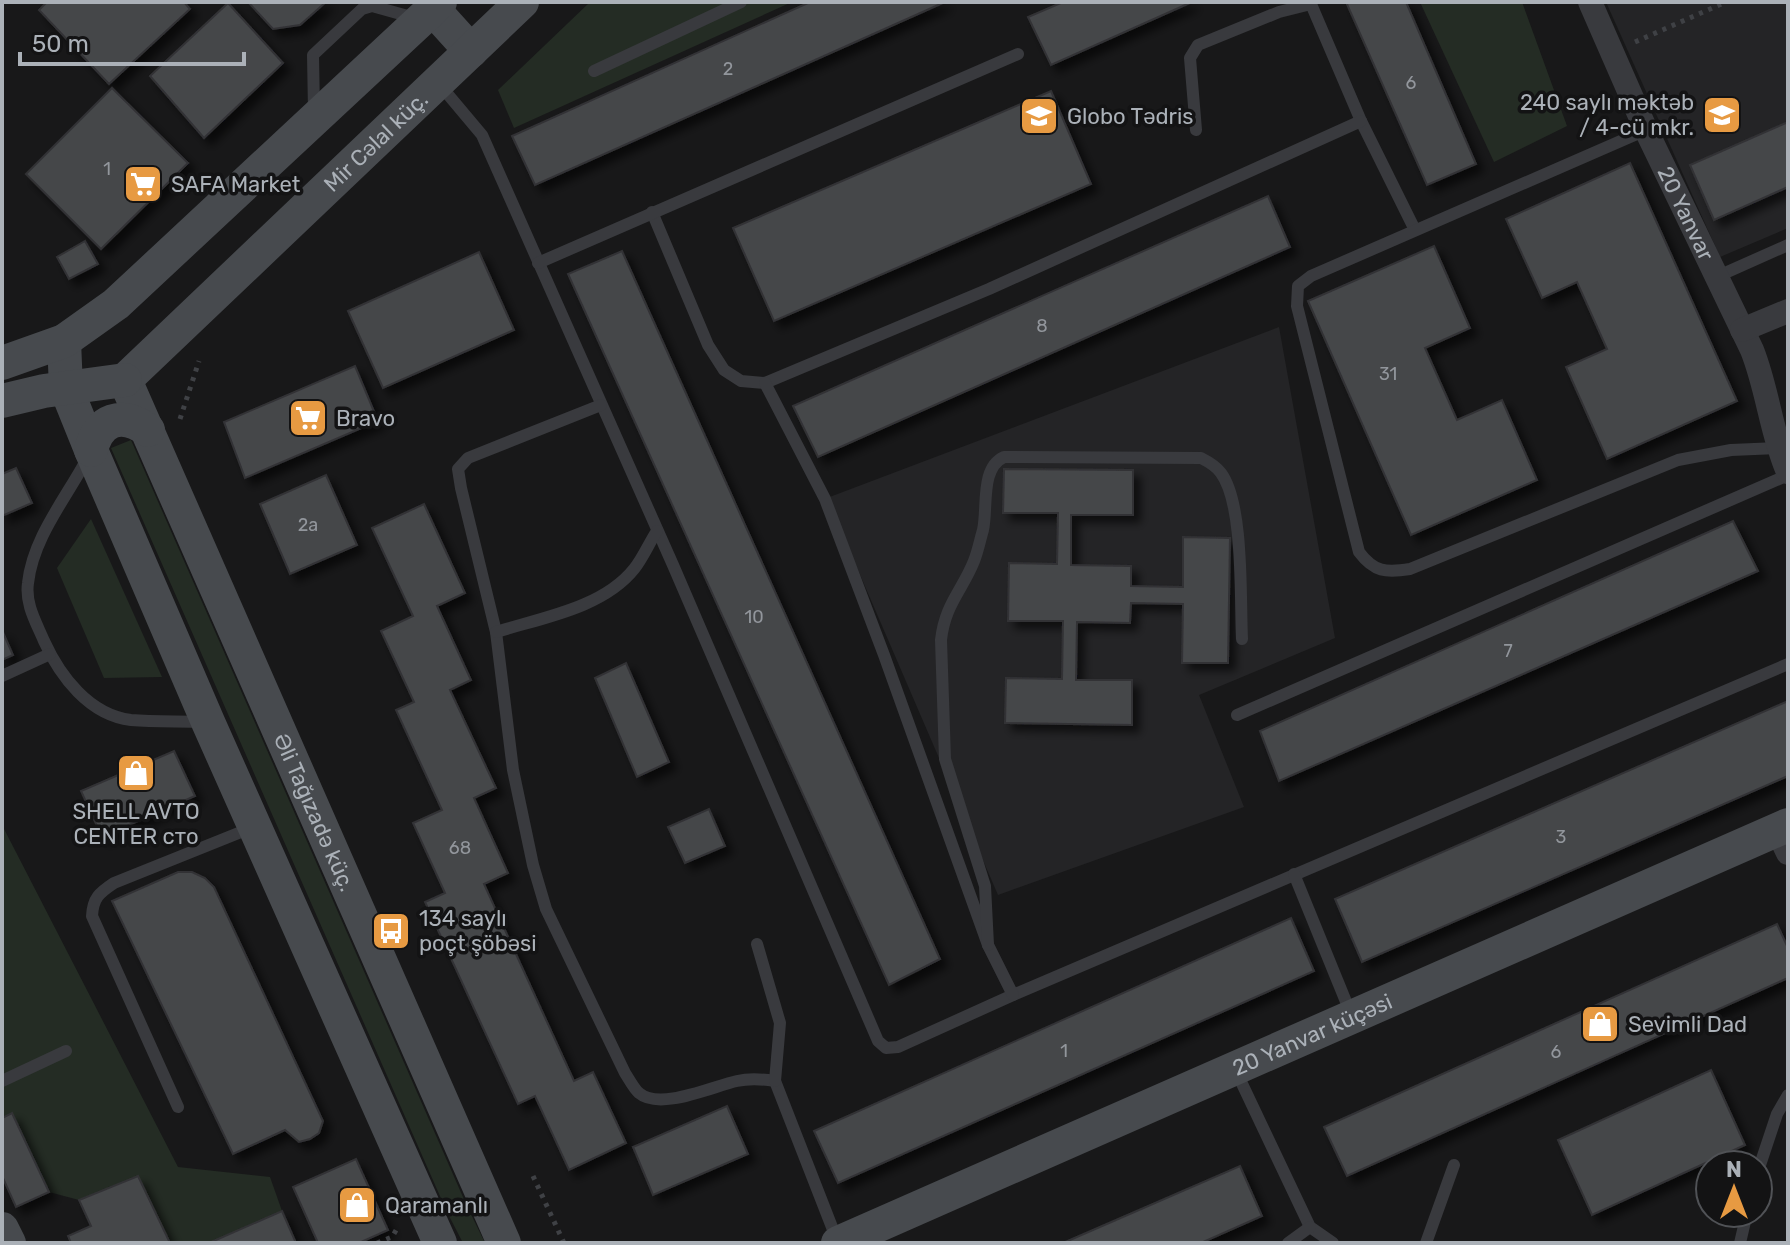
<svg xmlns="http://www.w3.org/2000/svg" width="1790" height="1245" font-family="Rubik,sans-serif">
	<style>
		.built { fill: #242426 }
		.green { fill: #242c24 }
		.building { fill: #454649; stroke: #323235; stroke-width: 2; filter: url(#shadow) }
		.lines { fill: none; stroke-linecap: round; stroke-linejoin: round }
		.path { stroke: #3f4145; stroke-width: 5; stroke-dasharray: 4 6; stroke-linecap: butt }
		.lane { stroke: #393a3e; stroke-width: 12 }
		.street { stroke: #393a3e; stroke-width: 24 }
		.secondary { stroke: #474a4e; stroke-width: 34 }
		.labels { text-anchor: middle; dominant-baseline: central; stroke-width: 7; stroke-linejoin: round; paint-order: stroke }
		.number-label { font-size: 18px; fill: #92969c }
		.poi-label { font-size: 22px; fill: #abb1b8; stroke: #131314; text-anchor: start }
		.street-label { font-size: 22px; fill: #abb1b8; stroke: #131314 }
	</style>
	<defs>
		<filter id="shadow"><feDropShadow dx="7" dy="7" stdDeviation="4" flood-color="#0009"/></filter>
	</defs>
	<rect width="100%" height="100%" fill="#181819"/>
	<g class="built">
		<polygon points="1606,2 1788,2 1788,228 1720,257"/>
		<polygon points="1279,327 1335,638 1199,695 1244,807 998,895 827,498"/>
	</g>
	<g class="green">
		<polygon points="590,2 792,2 514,128 498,90"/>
		<polygon points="1420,2 1522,2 1567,126 1494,162"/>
		<polygon points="131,440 466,1204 485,1243 463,1243 447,1212 111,448"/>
		<polygon points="91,519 162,677 104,678 57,568"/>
		<polygon points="2,825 178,1167 270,1177 282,1211 209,1243 170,1243 138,1176 79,1200 49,1192 12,1114 2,1118"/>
	</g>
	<g class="building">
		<polygon points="47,2 184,2 190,9 109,84 39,10"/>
		<polygon points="248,2 326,2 300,25 273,29"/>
		<polygon points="810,2 945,2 535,185 512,136"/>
		<polygon points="1063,2 1192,2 1051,65 1028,17"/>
		<polygon points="1346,2 1406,2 1476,164 1427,185"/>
		<polygon points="228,3 283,63 204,138 150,76"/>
		<polygon points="112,88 188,163 101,249 26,174"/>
		<polygon points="1051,91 1091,184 774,321 733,228"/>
		<polygon points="1788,122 1788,187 1714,220 1690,165"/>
		<polygon points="1630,163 1737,401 1607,459 1566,367 1607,349 1577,282 1542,298 1506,219"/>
		<polygon points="1268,196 1290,247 818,457 793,406"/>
		<polygon points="85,241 98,264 69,279 57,257"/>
		<polygon points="1434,246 1470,328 1425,348 1457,420 1502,400 1537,480 1411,535 1308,301"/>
		<polygon points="622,251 940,959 889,985 568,274"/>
		<polygon points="479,252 514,330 383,388 348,311"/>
		<polygon points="355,366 378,421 245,478 224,422"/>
		<polygon points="16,468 32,503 2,516 2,474"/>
		<polygon points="1004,469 1133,470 1133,515 1071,515 1071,565 1131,566 1131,586 1183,587 1183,537 1230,538 1228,663 1182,663 1183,604 1131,603 1130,623 1077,622 1076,680 1132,680 1132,725 1005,723 1006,678 1062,679 1063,621 1008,621 1009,563 1057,564 1058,513 1003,513"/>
		<polygon points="326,475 357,545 290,574 260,504"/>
		<polygon points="424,504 465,593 437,606 471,680 450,690 496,788 474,798 508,873 484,884 574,1081 593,1072 626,1143 569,1170 535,1096 518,1104 425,902 445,893 413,823 442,810 396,710 414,702 381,631 413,616 372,528"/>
		<polygon points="1733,521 1758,571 1279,781 1260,731"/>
		<polygon points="2,630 13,655 2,660"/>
		<polygon points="626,663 669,762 637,777 595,678"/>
		<polygon points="1788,701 1788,776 1362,962 1335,899"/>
		<polygon points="174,751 195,796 102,837 81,791"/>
		<polygon points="709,809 725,846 685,863 668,827"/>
		<polygon points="178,872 192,872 205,878 214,887 323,1121 319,1133 310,1139 299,1142 285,1130 233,1154 112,901"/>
		<polygon points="1291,918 1314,971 838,1183 814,1131"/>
		<polygon points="1777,924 1788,948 1788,978 1347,1176 1324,1127"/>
		<polygon points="1711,1070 1745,1145 1592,1215 1558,1140"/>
		<polygon points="727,1106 748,1154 653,1195 633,1147"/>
		<polygon points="12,1113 49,1192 16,1207 2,1176 2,1118"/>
		<polygon points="356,1159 388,1230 359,1243 318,1243 293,1187"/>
		<polygon points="1240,1166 1262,1216 1201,1243 1063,1243"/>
		<polygon points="138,1176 170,1243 71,1243 68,1236 91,1226 79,1200"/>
		<polygon points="282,1211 296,1243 209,1243"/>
	</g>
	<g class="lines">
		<g class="path">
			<polyline points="1635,42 1726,2"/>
			<polyline points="180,419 199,361"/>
			<polyline points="533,1176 564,1243"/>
			<polyline points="377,1243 392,1237 398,1227"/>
		</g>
		<g class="lane">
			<polyline points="594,71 741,2"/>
			<polyline points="440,85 482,135 673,565 878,1041 886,1048 898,1047 1013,995 1788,664"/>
			<polyline points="314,111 313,55 362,9 372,6 415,18"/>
			<polyline points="1196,130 1190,58 1198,45 1279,12 1311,4 1361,121 1415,230"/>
			<path d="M1646 130 1311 276 1298 286 1297 306 1359 552C1374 572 1386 573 1410 569L1678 460 1731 450 1778 448"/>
			<polyline points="652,212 708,345 724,370 741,381 765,383 989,289 1361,121"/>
			<polyline points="538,263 1018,54"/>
			<polyline points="1716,277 1788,245"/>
			<polyline points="765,383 825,499 884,655 988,945 1013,995"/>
			<path d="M601 405 468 458 458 469 461 488 496 632 513 770 533 865 546 909 625 1073C629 1079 634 1089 639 1093 660 1111 713 1086 737 1081 750 1078 762 1079 775 1081L837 1240"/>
			<path d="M88 457C67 497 33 537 28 583 25 604 36 622 44 641 60 676 89 715 131 720 155 722 180 721 204 722"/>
			<path d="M496 632C541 618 603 608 634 569 643 558 649 543 657 531"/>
			<polyline points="2,676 50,654"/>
			<polyline points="1237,715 1788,475"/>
			<polyline points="1294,874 1351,1014"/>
			<polyline points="757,944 780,1023 775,1081"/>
			<path d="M988 945 985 886 945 759 941 640C945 604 962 591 974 561 978 551 980 540 983 530 988 507 980 468 1004 457L1201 458C1209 462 1216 466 1221 473 1244 504 1240 598 1242 639"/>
			<polyline points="1236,1071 1310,1227 1333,1243"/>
			<polyline points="2,1081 66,1051"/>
			<path d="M178 1107 92 916C93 898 99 893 114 883L251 828"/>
			<polyline points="1758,1171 1777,1114 1788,1095"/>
			<polyline points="1288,1243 1310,1227"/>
			<polyline points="1426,1243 1454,1165"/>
			<polyline points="1740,1243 1747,1213"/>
		</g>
		<g class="street">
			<path id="s1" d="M1590 2 1646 130 1752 350C1768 390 1771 433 1788 472"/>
			<polyline points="1742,330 1788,311"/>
			<polyline points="1777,830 1788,853"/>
		</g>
		<g class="secondary">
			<polyline points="433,9 471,51"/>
			<polyline points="64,341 66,388 91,450 208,722 440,1243"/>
			<polyline points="2,363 64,341 116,304 440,2"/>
			<path id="s2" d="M125 380 504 1243"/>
			<path id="s3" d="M125 380 522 2"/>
			<polyline points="2,401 44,391 125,380"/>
			<path d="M91 450C99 419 121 411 148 430"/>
			<polyline points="2,1229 9,1243"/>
			<path id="s4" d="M838 1243 1788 825"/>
		</g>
	</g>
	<defs>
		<g id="school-square" transform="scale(2)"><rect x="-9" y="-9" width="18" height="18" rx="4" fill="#e79a42" stroke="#131314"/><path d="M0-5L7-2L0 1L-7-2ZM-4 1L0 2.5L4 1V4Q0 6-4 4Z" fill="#fff"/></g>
		<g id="university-square" transform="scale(2)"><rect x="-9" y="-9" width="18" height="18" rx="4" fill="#e79a42" stroke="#131314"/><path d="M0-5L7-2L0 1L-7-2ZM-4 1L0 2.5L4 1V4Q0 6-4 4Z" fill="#fff"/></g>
		<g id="supermarket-square" transform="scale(2)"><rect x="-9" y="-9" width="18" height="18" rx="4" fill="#e79a42" stroke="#131314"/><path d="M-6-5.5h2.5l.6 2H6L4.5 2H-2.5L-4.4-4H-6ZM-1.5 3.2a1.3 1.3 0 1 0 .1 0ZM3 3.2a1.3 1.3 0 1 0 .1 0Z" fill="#fff"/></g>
		<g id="shop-square" transform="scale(2)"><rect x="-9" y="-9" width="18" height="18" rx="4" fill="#e79a42" stroke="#131314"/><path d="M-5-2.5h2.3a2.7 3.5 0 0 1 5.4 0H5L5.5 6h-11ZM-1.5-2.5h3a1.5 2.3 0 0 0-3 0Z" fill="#fff"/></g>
		<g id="bus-square" transform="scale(2)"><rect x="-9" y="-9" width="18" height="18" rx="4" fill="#e79a42" stroke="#131314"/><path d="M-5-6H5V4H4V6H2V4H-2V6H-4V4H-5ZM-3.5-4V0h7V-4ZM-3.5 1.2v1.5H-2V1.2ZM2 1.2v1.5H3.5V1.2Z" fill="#fff"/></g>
	</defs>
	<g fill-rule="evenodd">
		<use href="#school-square" x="1722" y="115"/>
		<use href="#university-square" x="1039" y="116"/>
		<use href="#supermarket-square" x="143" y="184"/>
		<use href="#supermarket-square" x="308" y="418"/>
		<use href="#shop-square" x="136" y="773"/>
		<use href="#bus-square" x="391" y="931"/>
		<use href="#shop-square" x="1600" y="1024"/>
		<use href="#shop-square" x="357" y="1205"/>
	</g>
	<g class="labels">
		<g class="number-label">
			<text x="728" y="69">2</text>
			<text x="1411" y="83">6</text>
			<text x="107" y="169">1</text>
			<text x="1042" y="326">8</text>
			<text x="1388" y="374">31</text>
			<text x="308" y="525">2a</text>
			<text x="754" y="617">10</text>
			<text x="1508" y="651">7</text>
			<text x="1561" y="837">3</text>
			<text x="460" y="848">68</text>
			<text x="1064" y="1051">1</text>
			<text x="1556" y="1052">6</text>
		</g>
		<g class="poi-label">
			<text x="1694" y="102" text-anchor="end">240 saylı məktəb<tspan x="1694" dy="25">/ 4-cü mkr.</tspan></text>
			<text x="1067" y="116">Globo Tədris</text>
			<text x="171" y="184">SAFA Market</text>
			<text x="336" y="418">Bravo</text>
			<text x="136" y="811" text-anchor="middle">SHELL AVTO<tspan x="136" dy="25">CENTER сто</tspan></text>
			<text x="419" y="918">134 saylı<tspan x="419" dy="25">poçt şöbəsi</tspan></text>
			<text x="1628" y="1024">Sevimli Dad</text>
			<text x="385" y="1205">Qaramanlı</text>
		</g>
		<g class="street-label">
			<text stroke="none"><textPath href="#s3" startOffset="346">Mir Cəlal küç.</textPath></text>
			<text stroke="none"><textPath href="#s1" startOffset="232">20 Yanvar</textPath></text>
			<text stroke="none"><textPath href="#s2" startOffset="472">Əli Tağızadə küç.</textPath></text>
			<text stroke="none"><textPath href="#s4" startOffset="518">20 Yanvar küçəsi</textPath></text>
		</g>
	</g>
	<rect width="1790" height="1245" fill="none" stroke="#abb1b8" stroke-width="8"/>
	<g transform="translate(1734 1189)"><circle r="38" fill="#131314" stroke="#505256" stroke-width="2"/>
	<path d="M0-6L14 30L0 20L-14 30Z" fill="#e79a42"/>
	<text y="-12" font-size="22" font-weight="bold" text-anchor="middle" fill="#abb1b8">N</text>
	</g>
	<path d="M20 52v12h224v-12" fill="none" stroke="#abb1b8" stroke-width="4"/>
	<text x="32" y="52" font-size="24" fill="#abb1b8" stroke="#131314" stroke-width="6" paint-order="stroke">50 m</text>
</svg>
